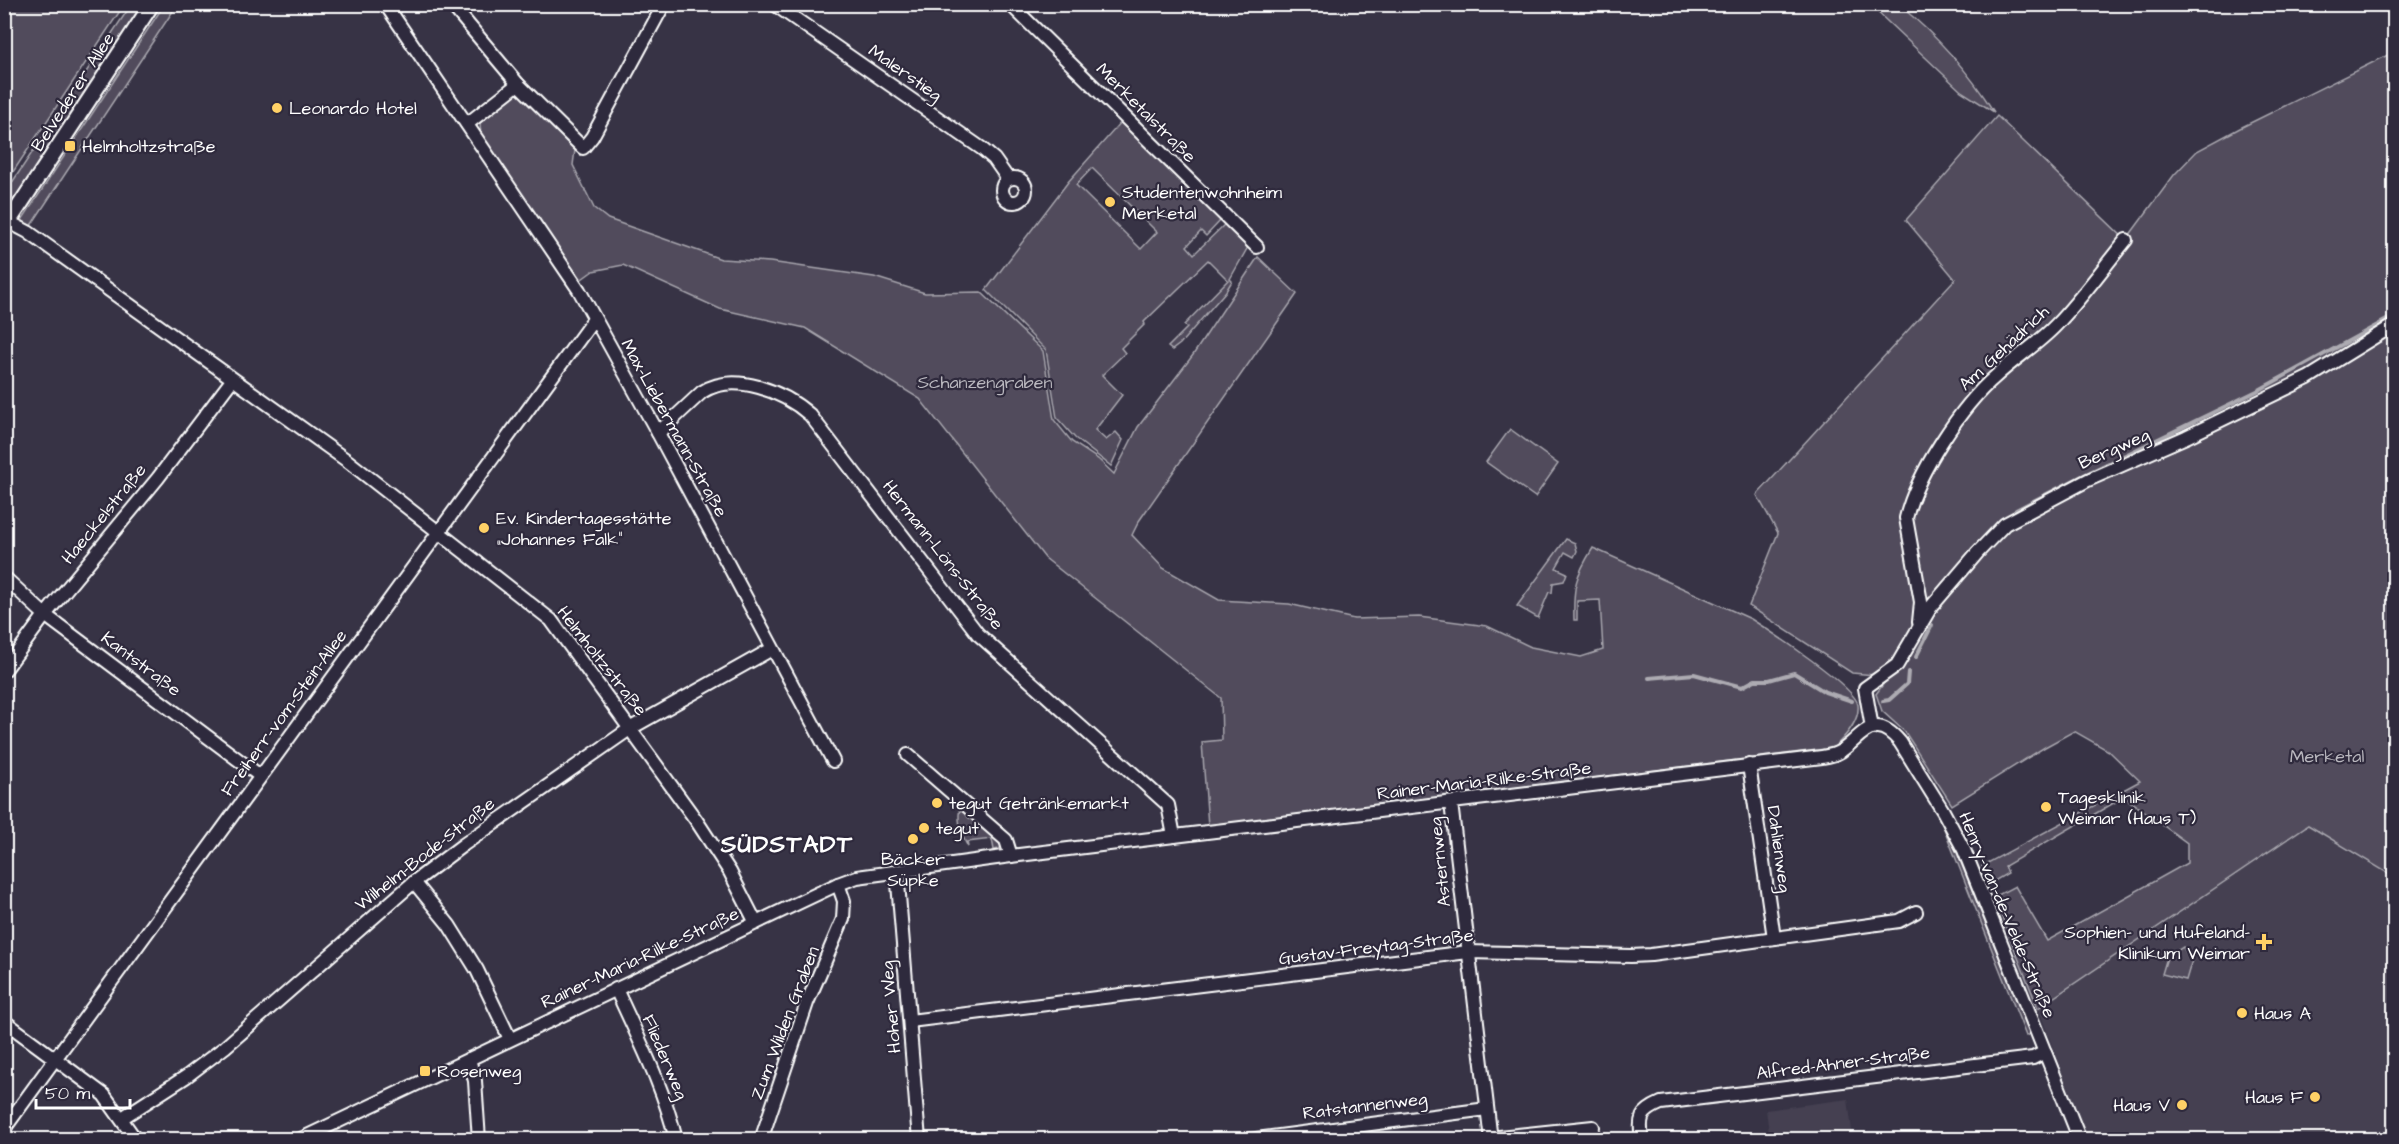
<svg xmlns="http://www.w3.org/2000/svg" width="2399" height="1144" font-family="'Architects Daughter',sans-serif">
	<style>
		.built { fill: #444051 }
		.green { fill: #514c5c; stroke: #a8a6ae; stroke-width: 1.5; fill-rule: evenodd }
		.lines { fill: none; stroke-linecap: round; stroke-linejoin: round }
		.stream { stroke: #adabb2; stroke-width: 4 }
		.minor-casing { stroke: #fff; stroke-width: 16 }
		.tertiary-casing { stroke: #fff; stroke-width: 18 }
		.minor { stroke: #2f2a3d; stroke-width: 12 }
		.tertiary { stroke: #2f2a3d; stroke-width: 14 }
		.poi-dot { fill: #ffd166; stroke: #2f2a3d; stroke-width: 2 }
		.labels { text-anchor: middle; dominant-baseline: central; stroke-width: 4.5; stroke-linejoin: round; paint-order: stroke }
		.street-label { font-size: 18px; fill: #fff; stroke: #2f2a3d }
		.poi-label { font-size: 18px; fill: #fff; stroke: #2f2a3d; text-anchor: start }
		.park-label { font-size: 18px; fill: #b9b7be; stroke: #2f2a3d }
		.district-label { font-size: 24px; font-weight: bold; letter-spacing: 1.5px; fill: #fff; stroke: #2f2a3d }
	</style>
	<rect width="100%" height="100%" fill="#373345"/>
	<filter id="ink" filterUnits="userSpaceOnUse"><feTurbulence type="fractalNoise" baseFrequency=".0167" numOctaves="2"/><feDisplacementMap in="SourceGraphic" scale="12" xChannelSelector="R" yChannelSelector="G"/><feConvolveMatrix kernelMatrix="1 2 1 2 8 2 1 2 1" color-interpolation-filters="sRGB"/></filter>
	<g filter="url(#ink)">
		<g class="built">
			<polygon points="2308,825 2353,854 2394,877 2394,1139 2087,1139 2038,1008"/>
			<polygon points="1848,1099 1853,1139 1770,1139 1766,1110"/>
		</g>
		<g class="green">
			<polygon points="4,5 124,5 5,184 4,184"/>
			<polygon points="131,5 144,5 5,213 5,193"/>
			<polygon points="164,5 177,5 30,227 22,220"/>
			<path d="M1870 5H1899C1936 35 1969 72 1994 112L1961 91Z"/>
			<polygon points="2394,52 2394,877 2308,825 2038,1008 1994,897 2015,886 2047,941 2187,863 2187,843 2124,797 2005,866 2008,873 1991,883 1982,866 2140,781 2109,751 2074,731 2045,747 1952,805 1905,732 1882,711 1876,694 1896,667 1875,675 1852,673 1749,606 1778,533 1757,495 1955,279 1906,220 1997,116 2126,240 2174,175 2197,151 2240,128"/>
			<path d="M516 94 520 95 575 150 573 165 594 208 608 219 721 259 770 262 874 277 925 293 981 292 1043 351 1054 420 1072 442 1098 459 1114 474 1138 427 1193 355 1258 257 1297 294 1139 521 1132 535 1163 568 1219 600 1289 604 1354 619 1419 617 1487 626 1531 647 1581 657 1603 650 1600 600 1577 601V620H1574C1573 586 1575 577 1593 548L1751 619C1770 631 1856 687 1858 705 1860 721 1843 739 1833 748L1208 826 1202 742 1222 740 1221 698 1045 558 920 399 805 328 720 309 623 265 593 271 579 281 481 136 480 123Z"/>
			<path d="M1122 121 1221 220 1206 236 1201 231 1187 246 1194 254 1225 224 1248 247 1230 279 1232 281 1226 291 1180 344 1172 350 1168 347 1187 328 1184 325 1228 280 1208 260 1144 322 1145 324 1121 348 1125 353 1102 375 1122 395 1095 430 1106 440 1116 432 1123 440 1111 466 1075 438 1057 418 1046 350 986 290 1068 182ZM1092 168 1157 232 1141 249 1076 185Z"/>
			<polygon points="1510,429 1558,464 1535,497 1486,462"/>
			<polygon points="1566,539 1575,543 1577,551 1574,557 1565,552 1556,568 1567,573 1564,581 1553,583 1552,593 1549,592 1538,618 1517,606"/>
			<path d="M961 805 1000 839 1001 847 999 849 994 850 992 839 967 842 968 847C961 835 956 818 961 805Z"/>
			<polygon points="1941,821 1955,848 2030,1034 2026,1036"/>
			<polygon points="2183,947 2192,960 2186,980 2162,974 2168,954 2172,954"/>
		</g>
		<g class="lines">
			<g class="stream">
				<polyline points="2016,510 2082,476 2259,390 2394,316"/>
				<polyline points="1916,657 1932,625"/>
				<polyline points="1649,678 1694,674 1742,687 1755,680 1769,680 1794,673 1825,692 1852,701"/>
				<polyline points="1883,701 1889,700 1907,684 1908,672"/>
			</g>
			<g class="minor-casing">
				<g id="minor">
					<polyline points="451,4 518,84 583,148 592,137 664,4"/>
					<polyline points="774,4 981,148 994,159 1008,179"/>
					<polyline points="1010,4 1257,247"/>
					<polyline points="386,5 579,290 658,433 833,761"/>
					<polyline points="467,124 518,84"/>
					<circle cx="1014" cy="190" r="12"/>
					<polyline points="9,222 28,232 349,462 551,620 696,820 730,872 756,923"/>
					<path d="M658 433 702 392C735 371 784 392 810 415L978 634 1168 805 1174 836"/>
					<polyline points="4,577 45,615 260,776"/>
					<path d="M1919 622 1921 602 1906 518C1917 473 1961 406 1996 376 2015 358 2038 344 2056 325 2081 299 2103 268 2126 240"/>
					<polyline points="4,671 45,615 158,478 232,380"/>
					<polyline points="1872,728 1865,688 1897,665 1931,607 1978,552 2005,524 2088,480 2186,437 2308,378 2394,325"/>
					<polyline points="908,755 1006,840 1011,856"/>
					<polyline points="1749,765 1774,938"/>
					<polyline points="1451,803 1491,1140"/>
					<polyline points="897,871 919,1140"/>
					<polyline points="414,882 449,925 477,970 510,1039"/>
					<path d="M616 989C638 1038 664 1087 676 1140"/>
					<polyline points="4,1021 104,1095 136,1140"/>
					<polyline points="910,1021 1468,952 1631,956 1651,955 1899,921 1916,912"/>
					<polyline points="469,1059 475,1081 479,1140"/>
					<polyline points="122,1118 187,1076 225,1047 414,882 463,845 631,728 772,649"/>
					<polyline points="4,1129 594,319"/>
					<polyline points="1490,1138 1593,1127"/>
					<path d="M299 1140 838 884 857 877 1011 856 1822 757C1829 756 1835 755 1841 751 1862 737 1873 710 1900 742L1943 811 1964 850 2080 1140"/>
					<polyline points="761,1140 807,1003 843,919 844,901 838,884"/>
					<polyline points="1248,1140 1487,1109"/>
					<path d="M1642 1140C1639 1118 1640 1112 1661 1103L2033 1058 2045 1052"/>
				</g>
			</g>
			<g class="tertiary-casing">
				<polyline id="tertiary" points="4,229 152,4"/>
			</g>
			<use href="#minor" class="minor"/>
			<use href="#tertiary" class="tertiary"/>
		</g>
	</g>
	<g class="poi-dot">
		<circle cx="277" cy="108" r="6"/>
		<rect x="64" y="140" width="12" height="12" rx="3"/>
		<circle cx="1110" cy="202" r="6"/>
		<circle cx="484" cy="528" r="6"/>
		<circle cx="937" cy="803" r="6"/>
		<circle cx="2046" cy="807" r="6"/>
		<circle cx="924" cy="828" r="6"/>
		<circle cx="913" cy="839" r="6"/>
		<path d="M2261 933h6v6h6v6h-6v6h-6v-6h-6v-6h6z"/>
		<circle cx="2242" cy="1013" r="6"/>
		<rect x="419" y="1065" width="12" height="12" rx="3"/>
		<circle cx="2315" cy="1097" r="6"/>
		<circle cx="2182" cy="1105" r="6"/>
	</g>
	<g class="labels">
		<g class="street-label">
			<text transform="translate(905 73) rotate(35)">Malerstieg</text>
			<text transform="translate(73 92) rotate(-57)">Belvederer Allee</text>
			<text transform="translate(1146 113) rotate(45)">Merketalstraße</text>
			<text transform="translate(2004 348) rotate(-43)">Am Gehädrich</text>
			<text transform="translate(674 428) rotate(61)">Max-Liebermann-Straße</text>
			<text transform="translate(2114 449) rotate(-24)">Bergweg</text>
			<text transform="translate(104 514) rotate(-51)">Haeckelstraße</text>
			<text transform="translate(943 555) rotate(52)">Hermann-Löns-Straße</text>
			<text transform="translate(602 661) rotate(52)">Helmholtzstraße</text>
			<text transform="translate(141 664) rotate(37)">Kantstraße</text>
			<text transform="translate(284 713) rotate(-54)">Freiherr-vom-Stein-Allee</text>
			<text transform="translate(1484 781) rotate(-7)">Rainer-Maria-Rilke-Straße</text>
			<text transform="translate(1779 849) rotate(82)">Dahlienweg</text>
			<text transform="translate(425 854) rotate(-38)">Wilhelm-Bode-Straße</text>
			<text transform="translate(1440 862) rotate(-96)">Asternweg</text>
			<text transform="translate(2007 915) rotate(67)">Henry-van-de-Velde-Straße</text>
			<text transform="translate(1376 947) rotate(-7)">Gustav-Freytag-Straße</text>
			<text transform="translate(640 958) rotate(-25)">Rainer-Maria-Rilke-Straße</text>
			<text transform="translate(891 1007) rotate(-95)">Hoher Weg</text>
			<text transform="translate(785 1023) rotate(-69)">Zum Wilden Graben</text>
			<text transform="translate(665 1057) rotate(67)">Fliederweg</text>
			<text transform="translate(1843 1063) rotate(-7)">Alfred-Ahner-Straße</text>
			<text transform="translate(1365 1106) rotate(-7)">Ratstannenweg</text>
		</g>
		<g class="poi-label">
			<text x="289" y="108">Leonardo Hotel</text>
			<text x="82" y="146">Helmholtzstraße</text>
			<text x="1122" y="192">Studentenwohnheim<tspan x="1122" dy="21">Merketal</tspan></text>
			<text x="496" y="518">Ev. Kindertagesstätte<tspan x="496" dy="21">„Johannes Falk”</tspan></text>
			<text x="2058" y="797">Tagesklinik<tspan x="2058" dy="21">Weimar (Haus T)</tspan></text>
			<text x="949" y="803">tegut Getränkemarkt</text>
			<text x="936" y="828">tegut</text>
			<text x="913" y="859" text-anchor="middle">Bäcker<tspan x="913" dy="21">Süpke</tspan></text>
			<text x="2250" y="932" text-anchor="end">Sophien- und Hufeland-<tspan x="2250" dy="21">Klinikum Weimar</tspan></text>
			<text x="2254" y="1013">Haus A</text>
			<text x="437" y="1071">Rosenweg</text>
			<text x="2303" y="1097" text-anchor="end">Haus F</text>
			<text x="2170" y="1105" text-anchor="end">Haus V</text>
		</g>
		<g class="park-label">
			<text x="985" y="382">Schanzengraben</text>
			<text x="2327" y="756">Merketal</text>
		</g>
		<g class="district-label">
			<text x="787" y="845">SÜDSTADT</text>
		</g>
	</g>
	<rect width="2399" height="1144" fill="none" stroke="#2f2a3d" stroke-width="24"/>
	<rect x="12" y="12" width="2375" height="1120" fill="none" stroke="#fff" stroke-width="2" filter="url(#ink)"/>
	<path d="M36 1099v9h94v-9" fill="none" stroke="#ffffff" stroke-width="3"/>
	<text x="45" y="1099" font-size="18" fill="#ffffff" stroke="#2f2a3d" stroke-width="4.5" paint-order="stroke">50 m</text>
</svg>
